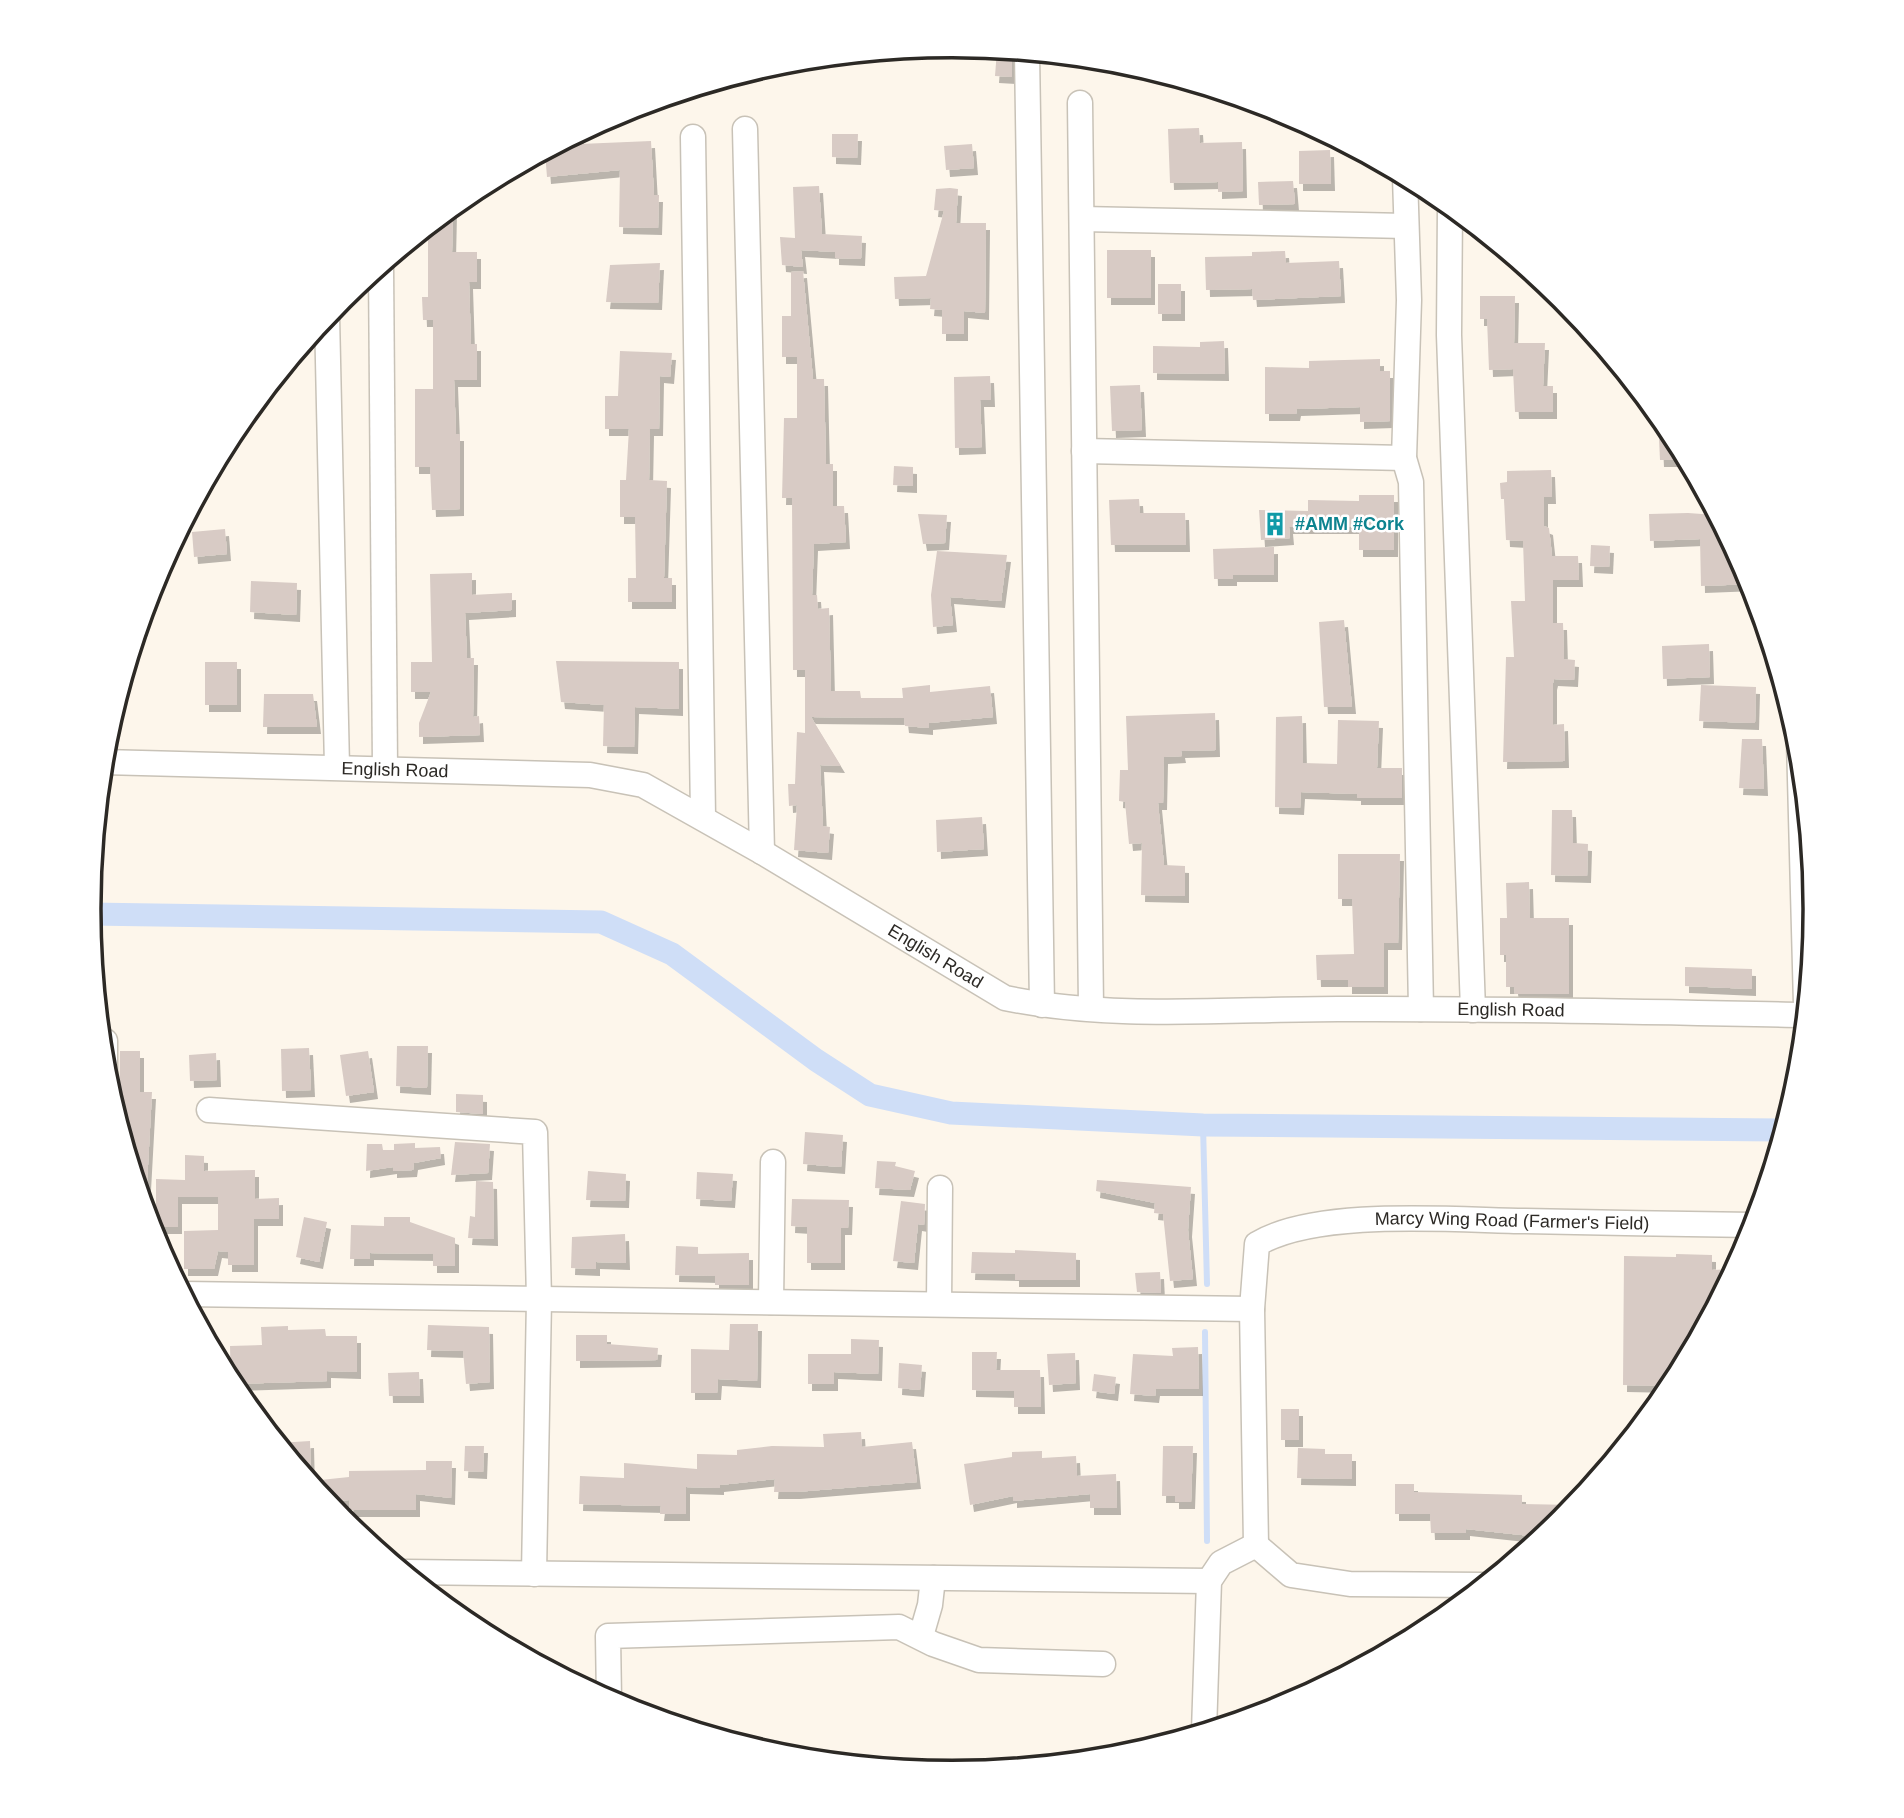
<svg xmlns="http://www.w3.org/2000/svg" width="1904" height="1818" font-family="Arial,sans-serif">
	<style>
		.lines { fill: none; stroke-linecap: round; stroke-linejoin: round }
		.stream { stroke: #cfdef7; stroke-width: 6 }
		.canal { stroke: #cfdef7; stroke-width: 23 }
		.building { fill: #d8cbc5; filter: url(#shadow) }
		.minor-casing { stroke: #c8c2b7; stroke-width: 27 }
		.minor { stroke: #fff; stroke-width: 24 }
		.labels { text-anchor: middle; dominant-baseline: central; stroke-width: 5; stroke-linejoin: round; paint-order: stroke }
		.culture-label { font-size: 18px; font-weight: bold; fill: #0d838f; stroke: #fff; text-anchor: start }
		.street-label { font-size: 18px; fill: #2c2925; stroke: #fff }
		.rim { fill: none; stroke: #2c2925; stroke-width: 3.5 }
	</style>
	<defs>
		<filter id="shadow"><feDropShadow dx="4" dy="7" stdDeviation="0" flood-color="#0004"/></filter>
	</defs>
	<rect width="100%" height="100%" fill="#fdf6eb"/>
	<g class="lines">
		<g class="stream">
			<polyline points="1203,1125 1207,1284"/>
			<polyline points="1205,1332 1207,1541"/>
		</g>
		<polyline class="canal" points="89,914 601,922 672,954 816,1060 870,1095 951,1113 1203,1125 1783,1130"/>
	</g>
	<g class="building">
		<polygon points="997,50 1012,51 1012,77 995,76"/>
		<polygon points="1199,128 1200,143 1242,142 1243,191 1218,192 1218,182 1170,183 1168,129"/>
		<polygon points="580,134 580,144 651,141 654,195 659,195 658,228 619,227 620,170 547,177 545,152"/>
		<polygon points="832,134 858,134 857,158 832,157"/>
		<polygon points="972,144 974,168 946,170 944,146"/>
		<polygon points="1330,150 1331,184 1299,184 1299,151"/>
		<polygon points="1293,181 1295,204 1259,205 1258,182"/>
		<polygon points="819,186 822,234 862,236 861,259 835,258 835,252 801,250 803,267 782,265 780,237 795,238 793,187"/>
		<polygon points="950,188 958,189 956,223 986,223 985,313 964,311 964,334 942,334 942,310 930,309 931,298 895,299 894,277 926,276 944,211 934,210 936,189"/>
		<polygon points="453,207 452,252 477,252 477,282 469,282 471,344 477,344 477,380 454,380 456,434 460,434 460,509 432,510 430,467 415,467 415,389 433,389 433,320 423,320 422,297 428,297 428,227"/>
		<rect x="1107" y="250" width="44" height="48"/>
		<polygon points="1285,251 1286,263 1339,261 1341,296 1253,300 1252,289 1206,290 1205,257 1252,256 1252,252"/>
		<polygon points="660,263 658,303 606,302 610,265"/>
		<polygon points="803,271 813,379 824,379 826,464 833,464 833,506 844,506 846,542 814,544 812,595 817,595 818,609 829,608 831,691 860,691 861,698 903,698 902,688 930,685 930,692 990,686 993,717 929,723 929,728 905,726 904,718 811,717 841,766 820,765 823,826 830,827 828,853 794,850 797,805 789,806 788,784 795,784 797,732 805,733 805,670 793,670 792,498 782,498 784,418 797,418 797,357 782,357 782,316 791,316 791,272"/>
		<rect x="1158" y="284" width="23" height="30"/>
		<polygon points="1480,296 1515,296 1514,343 1545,343 1543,386 1553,386 1553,412 1515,412 1513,369 1489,370 1487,319 1480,319"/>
		<polygon points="1224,341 1225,374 1153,373 1153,346 1200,347 1200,342"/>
		<polygon points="620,351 672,353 670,377 660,376 659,429 650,429 649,480 667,481 664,578 672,578 672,602 628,602 628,578 636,578 635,517 620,517 620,480 626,480 629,429 605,429 605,396 618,396"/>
		<polygon points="1380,359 1380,371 1390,371 1390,421 1360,422 1360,407 1297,409 1296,414 1265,414 1265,367 1309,368 1309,361"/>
		<polygon points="990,376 991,400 980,400 982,447 955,448 954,377"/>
		<polygon points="1140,385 1142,430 1112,431 1110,386"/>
		<polygon points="1675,438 1686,460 1660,460 1659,439"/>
		<polygon points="894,466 913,467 913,486 893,485"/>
		<polygon points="1551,470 1552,497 1544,497 1544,526 1549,528 1552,556 1578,556 1579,580 1553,580 1553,623 1563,623 1564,659 1575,660 1574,680 1554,679 1553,683 1553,725 1564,724 1565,761 1503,762 1506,657 1514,657 1511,601 1525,601 1523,541 1506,540 1504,499 1501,499 1500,483 1507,482 1507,471"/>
		<polygon points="1359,495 1394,495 1394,550 1359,550 1359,527 1289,527 1290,538 1261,540 1259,510 1308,511 1308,500 1359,501"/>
		<polygon points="1139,499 1140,513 1185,513 1186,545 1111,545 1109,500"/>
		<polygon points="1688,513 1716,515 1728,538 1728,553 1736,553 1752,584 1701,586 1700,539 1650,541 1649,514"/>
		<polygon points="918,514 947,515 945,543 923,544"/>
		<polygon points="225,529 227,554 194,557 192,532"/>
		<polygon points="1591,545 1610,546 1609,567 1590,566"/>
		<polygon points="1274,547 1274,575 1233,575 1233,579 1214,579 1213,549"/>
		<polygon points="937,551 1007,555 1001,601 950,597 953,625 933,627 931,595"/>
		<polygon points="472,573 472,595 512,593 512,610 465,613 467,658 474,658 473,717 479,716 480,735 419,737 419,723 431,692 411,692 411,662 432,662 430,574"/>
		<polygon points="251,581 297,583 296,615 250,612"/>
		<polygon points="1344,620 1352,707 1324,707 1319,622"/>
		<polygon points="1709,644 1710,677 1663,679 1662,646"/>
		<polygon points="556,661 679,662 679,709 635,707 634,747 603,746 604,705 561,702"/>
		<rect x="205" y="662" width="32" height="43"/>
		<polygon points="1701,685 1756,687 1755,723 1699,721"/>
		<polygon points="264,694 313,694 317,727 263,727"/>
		<polygon points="1215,713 1216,750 1181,751 1182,756 1164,757 1163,803 1158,803 1164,865 1185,866 1185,896 1141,895 1142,843 1129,844 1125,802 1119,801 1120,770 1128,770 1126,716"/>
		<polygon points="1302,716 1303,763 1337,764 1338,720 1379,721 1377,768 1402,768 1402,798 1357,798 1357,794 1301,792 1300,808 1275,807 1276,717"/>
		<polygon points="1742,739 1762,739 1764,789 1739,788"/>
		<polygon points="1552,810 1572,810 1573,843 1588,844 1587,876 1551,875"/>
		<polygon points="982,817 984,849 937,852 936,820"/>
		<polygon points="1338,854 1400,854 1398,943 1384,943 1384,987 1348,987 1348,980 1317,980 1316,955 1354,954 1352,899 1338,899"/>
		<polygon points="1529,882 1530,918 1569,918 1569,994 1515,994 1514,987 1506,987 1506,955 1500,955 1500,918 1507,918 1506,883"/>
		<polygon points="1685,967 1752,969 1752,989 1685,986"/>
		<polygon points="397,1046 428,1046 427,1088 396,1086"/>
		<polygon points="309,1048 311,1090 282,1091 281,1049"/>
		<polygon points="120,1051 140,1051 140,1092 152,1092 146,1202 143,1203 119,1124"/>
		<polygon points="368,1051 374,1092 346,1096 340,1055"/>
		<polygon points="216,1053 217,1080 190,1081 189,1055"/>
		<polygon points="456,1094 483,1095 483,1114 456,1112"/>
		<polygon points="805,1132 843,1135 841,1167 803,1164"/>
		<polygon points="455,1142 490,1144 488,1173 451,1175"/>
		<polygon points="415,1143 415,1148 440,1147 441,1158 414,1163 413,1170 393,1171 393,1167 366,1171 367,1144 382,1144 383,1150 394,1150 394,1144"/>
		<polygon points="185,1155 204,1156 204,1171 255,1170 255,1199 279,1198 279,1219 254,1219 254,1265 228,1265 228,1252 218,1251 214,1269 184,1269 184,1231 218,1230 218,1197 178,1197 178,1227 156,1227 156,1179 185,1180"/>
		<polygon points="877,1161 896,1162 895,1166 915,1171 910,1190 875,1188"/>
		<polygon points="588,1171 626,1174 625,1201 586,1200"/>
		<polygon points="697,1172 733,1174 731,1201 696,1199"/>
		<polygon points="1097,1180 1191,1187 1188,1230 1193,1279 1170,1281 1163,1214 1154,1213 1155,1203 1096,1191"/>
		<polygon points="476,1181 493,1182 494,1239 468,1238 470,1216 475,1217"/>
		<polygon points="792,1199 849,1200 848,1228 841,1228 841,1263 807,1263 807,1227 791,1226"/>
		<polygon points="901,1201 925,1204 924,1225 918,1224 914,1263 893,1261"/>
		<polygon points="304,1217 327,1222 319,1262 296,1257"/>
		<polygon points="384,1217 410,1217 410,1222 455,1238 455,1266 433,1266 433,1254 370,1253 370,1259 350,1259 351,1225 384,1226"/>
		<polygon points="625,1234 626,1263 596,1262 596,1269 571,1268 572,1237"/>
		<polygon points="676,1246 698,1247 698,1254 749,1253 749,1285 715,1285 715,1276 675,1275"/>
		<polygon points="1015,1250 1076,1253 1076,1280 1015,1280 1015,1274 971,1273 972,1252 1015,1253"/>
		<polygon points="1676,1254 1712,1255 1712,1270 1734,1269 1671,1386 1623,1385 1624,1256 1676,1257"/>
		<polygon points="1160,1272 1161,1293 1137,1292 1135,1273"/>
		<polygon points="730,1324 758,1324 757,1381 718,1379 717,1393 691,1393 691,1349 729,1350"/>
		<polygon points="428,1325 489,1327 490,1382 466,1384 463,1351 427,1350"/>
		<polygon points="288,1326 288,1330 325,1329 326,1336 357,1336 357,1372 327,1371 327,1381 231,1384 230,1346 262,1345 261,1327"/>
		<polygon points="576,1335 607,1335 607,1344 658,1348 657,1360 576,1361"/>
		<polygon points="851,1339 879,1340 878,1374 834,1372 834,1384 808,1384 808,1354 851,1354"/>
		<polygon points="1198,1347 1199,1389 1156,1389 1155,1396 1130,1394 1133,1354 1173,1356 1172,1348"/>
		<polygon points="972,1352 997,1352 996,1370 1040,1370 1041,1407 1014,1407 1014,1391 972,1390"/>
		<polygon points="1075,1353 1076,1383 1049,1385 1047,1354"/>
		<polygon points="899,1363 922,1365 920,1390 898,1388"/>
		<polygon points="419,1372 420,1396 389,1396 388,1373"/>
		<polygon points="1094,1374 1116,1377 1114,1394 1092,1391"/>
		<rect x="1281" y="1409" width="18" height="31"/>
		<polygon points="861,1432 862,1447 912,1442 917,1482 796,1492 774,1492 775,1479 720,1485 720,1488 686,1487 686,1514 660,1514 661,1506 579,1504 580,1476 624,1478 624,1463 697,1469 697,1454 737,1455 737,1450 772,1446 824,1447 823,1434"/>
		<polygon points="310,1441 311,1481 349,1477 349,1471 426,1470 426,1461 452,1461 451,1498 416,1494 416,1510 350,1510 349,1500 327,1502 278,1443"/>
		<polygon points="465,1446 484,1446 483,1472 464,1471"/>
		<polygon points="1163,1446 1193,1446 1191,1502 1175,1502 1175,1496 1162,1496"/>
		<polygon points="1298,1448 1325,1449 1325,1454 1352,1454 1352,1479 1297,1478"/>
		<polygon points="1042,1451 1042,1458 1076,1456 1077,1476 1116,1474 1117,1508 1090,1508 1090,1494 1013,1501 1013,1496 970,1505 964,1464 1012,1457 1012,1452"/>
		<polygon points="1395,1484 1414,1484 1414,1492 1522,1495 1522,1504 1574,1505 1541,1537 1466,1529 1466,1533 1431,1533 1430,1514 1395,1514"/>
	</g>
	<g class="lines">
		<g class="minor-casing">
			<g id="minor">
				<polyline points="1027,53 1042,1005"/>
				<polyline points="1080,103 1091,1007"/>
				<polyline points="745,129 762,852"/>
				<polyline points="693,137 703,817"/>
				<polyline points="1405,177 1409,300 1404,458 1411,482 1421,1009"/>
				<polyline points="1450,206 1449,335 1473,1010"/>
				<polyline points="1082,219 1406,226"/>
				<polyline points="381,266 385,768"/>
				<polyline points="327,316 337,767"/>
				<polyline points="1084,451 1404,458"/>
				<polyline points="1799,741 1806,1005"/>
				<path id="s1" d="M103 762 590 775 643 785 762 852 1005 998C1112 1020 1229 1009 1338 1009 1494 1008 1649 1012 1805 1015"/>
				<polyline points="105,1072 105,1041"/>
				<polyline points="209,1110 535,1132 539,1299 534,1574"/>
				<polyline points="183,1294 1252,1309"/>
				<polyline points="771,1302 773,1162"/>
				<polyline points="939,1304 940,1188"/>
				<path id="s2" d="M1256 1545 1252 1309 1257 1244C1317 1208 1453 1220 1525 1221 1601 1223 1678 1224 1754 1225"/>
				<polyline points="1256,1545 1291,1575 1350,1584 1483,1585"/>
				<polyline points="406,1572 1209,1581"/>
				<polyline points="921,1636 930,1605 933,1578"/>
				<polyline points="609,1700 608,1636 899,1627 933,1644 979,1660 1103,1664"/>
				<polyline points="1204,1731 1209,1581 1221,1563 1256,1545"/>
			</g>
		</g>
		<use href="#minor" class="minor"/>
	</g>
	<defs>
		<g id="building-bare" transform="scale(1.89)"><path d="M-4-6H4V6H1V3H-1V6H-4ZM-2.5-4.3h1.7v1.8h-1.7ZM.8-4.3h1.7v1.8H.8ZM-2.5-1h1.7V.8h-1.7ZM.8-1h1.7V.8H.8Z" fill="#0f9aa8" stroke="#fff" stroke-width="2.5" paint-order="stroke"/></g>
	</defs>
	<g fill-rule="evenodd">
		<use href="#building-bare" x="1275" y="524"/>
	</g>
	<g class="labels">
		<g class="culture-label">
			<text x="1295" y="524">#AMM #Cork</text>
		</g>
		<g class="street-label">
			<text stroke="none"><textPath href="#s1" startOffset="292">English Road</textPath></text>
			<text stroke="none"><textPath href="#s1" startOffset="880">English Road</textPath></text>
			<text stroke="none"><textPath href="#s1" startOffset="1468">English Road</textPath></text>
			<text stroke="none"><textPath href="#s2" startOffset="560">Marcy Wing Road (Farmer's Field)</textPath></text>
		</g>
	</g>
	<path d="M0 0H1904V1818H0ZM101 909a851 851 0 1 1 1702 0a851 851 0 1 1-1702 0Z" fill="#fff" fill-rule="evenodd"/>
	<path class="rim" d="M101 909a851 851 0 1 1 1702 0a851 851 0 1 1-1702 0Z"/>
</svg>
